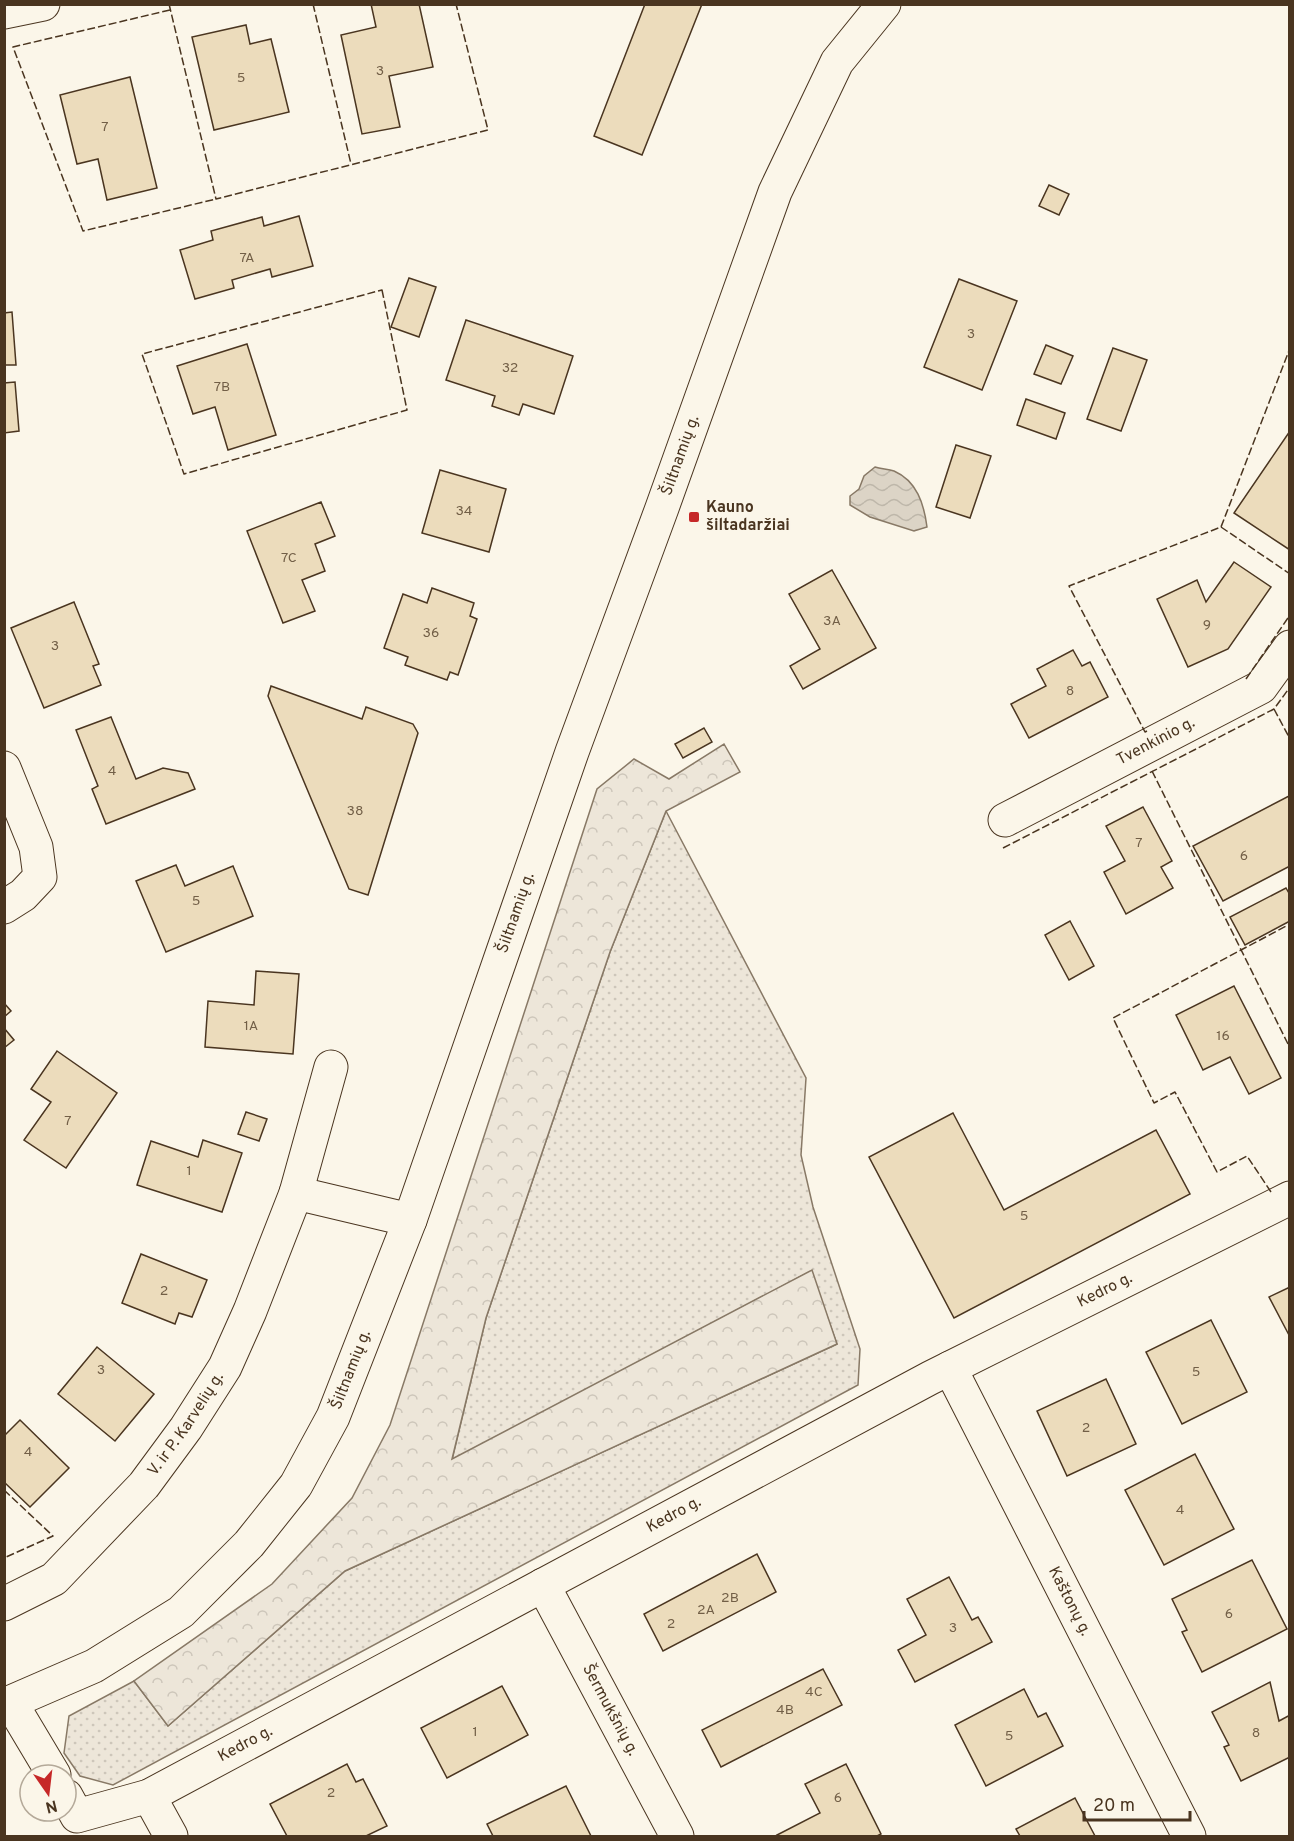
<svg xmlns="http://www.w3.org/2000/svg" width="1294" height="1841" font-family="Overpass,sans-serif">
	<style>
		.green { fill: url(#green-dots); stroke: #887966; stroke-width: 1.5 }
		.forest { fill: url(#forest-crowns); stroke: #887966; stroke-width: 1.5 }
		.water { fill: url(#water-waves); stroke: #887966; stroke-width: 1.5 }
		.building { fill: #ecdcbc; stroke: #4a3520; stroke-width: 1.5 }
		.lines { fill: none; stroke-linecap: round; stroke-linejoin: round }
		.minor-casing { stroke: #4a3520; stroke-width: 35 }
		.major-casing { stroke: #4a3520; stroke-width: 35 }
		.minor { stroke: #fbf6e9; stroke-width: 33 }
		.major { stroke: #fbf6e9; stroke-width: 33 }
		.fence { stroke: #4a3520; stroke-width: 1.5; stroke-dasharray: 8 3; stroke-linecap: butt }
		.poi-dot { fill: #c62828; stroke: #fbf6e9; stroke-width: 2 }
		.labels { text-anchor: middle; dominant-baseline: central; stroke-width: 4.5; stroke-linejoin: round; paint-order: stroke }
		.number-label { font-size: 14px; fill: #725f47 }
		.street-label { font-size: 16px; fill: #4a3520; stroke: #fbf6e9 }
		.poi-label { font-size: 16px; font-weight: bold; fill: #4a3520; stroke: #fbf6e9; text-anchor: start }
	</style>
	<defs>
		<pattern id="green-dots" width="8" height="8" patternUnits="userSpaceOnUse" patternTransform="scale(1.5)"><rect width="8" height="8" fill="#ede6d9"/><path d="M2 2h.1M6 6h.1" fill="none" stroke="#cdc6ba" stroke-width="1.8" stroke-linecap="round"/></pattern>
		<pattern id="forest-crowns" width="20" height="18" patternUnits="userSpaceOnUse" patternTransform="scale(1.5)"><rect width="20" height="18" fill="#ede6d9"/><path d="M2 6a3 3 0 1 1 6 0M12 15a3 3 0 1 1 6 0" fill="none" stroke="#cdc6ba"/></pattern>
		<pattern id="water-waves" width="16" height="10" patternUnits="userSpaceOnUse" patternTransform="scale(1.5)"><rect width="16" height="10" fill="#dcd4c6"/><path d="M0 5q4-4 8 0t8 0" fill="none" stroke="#beb7aa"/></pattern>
	</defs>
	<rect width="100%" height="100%" fill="#fbf6e9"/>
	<polygon class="green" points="666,811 806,1078 801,1155 813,1207 860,1349 858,1385 113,1785 80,1776 64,1753 69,1716 134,1681 168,1726 345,1571 837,1344 811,1271 452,1460 486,1318 610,952"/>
	<polygon class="forest" points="724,744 740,772 666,811 610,952 486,1318 452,1459 812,1270 837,1344 345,1571 168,1726 134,1681 272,1584 352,1498 390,1425 597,789 634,759 669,779"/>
	<path class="water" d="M875 467C881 469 888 469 894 471 917 481 924 504 927 527L914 531 870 517 850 505V496L859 489 864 476Z"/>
	<g class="building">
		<polygon points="371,4 419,4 433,67 389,76 400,127 362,134 341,35 376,27"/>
		<polygon points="645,4 702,4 642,155 594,136"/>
		<polygon points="246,25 250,44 271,39 289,112 214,130 192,37"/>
		<polygon points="130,77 157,188 107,200 98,159 77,164 60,95"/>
		<polygon points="1049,185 1069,194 1059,215 1039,206"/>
		<polygon points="299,216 313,266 272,277 270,269 232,280 234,288 195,299 180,250 213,240 211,231 262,217 264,226"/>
		<polygon points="409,278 436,287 419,337 391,327"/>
		<polygon points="959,279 1017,301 982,390 924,367"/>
		<polygon points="12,312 16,365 4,365 4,313"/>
		<polygon points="466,320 573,356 554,414 523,404 519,415 492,406 495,396 446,380"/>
		<polygon points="247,344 276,435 228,450 215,407 193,414 177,366"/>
		<polygon points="1046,345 1073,356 1061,384 1034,374"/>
		<polygon points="1113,348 1147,360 1121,431 1087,419"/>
		<polygon points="15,382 19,431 4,433 4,383"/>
		<polygon points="1026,399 1065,413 1056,439 1017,425"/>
		<polygon points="1290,431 1290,550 1234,513"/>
		<polygon points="956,445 991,456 970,518 936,507"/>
		<polygon points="440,470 506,489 489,552 422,533"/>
		<polygon points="321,502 335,536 315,544 325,571 302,580 315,611 283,623 247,531"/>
		<polygon points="1234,562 1271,587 1228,649 1188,667 1157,599 1197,580 1206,602"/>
		<polygon points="832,570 876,648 803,689 790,666 820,649 789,594"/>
		<polygon points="432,588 474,603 470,616 477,619 458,675 450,672 447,680 405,665 408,657 384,648 403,594 427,603"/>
		<polygon points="74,602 99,664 93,666 101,685 44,708 11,628"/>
		<polygon points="1073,650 1082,666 1090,662 1108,697 1029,738 1011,704 1046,686 1037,669"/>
		<polygon points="271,686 362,719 366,707 413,724 418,733 368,895 349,889 268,696"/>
		<polygon points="111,717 136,779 163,768 188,773 195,789 106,824 92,789 98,786 76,730"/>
		<polygon points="704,728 712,742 683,758 675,744"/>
		<polygon points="1289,796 1290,866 1223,901 1193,846"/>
		<polygon points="1143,807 1172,861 1161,867 1173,888 1126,914 1104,872 1125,861 1106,826"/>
		<polygon points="176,865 185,886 233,866 253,916 166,952 136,881"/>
		<polygon points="1286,888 1290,895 1290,921 1245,945 1230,917"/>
		<polygon points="1070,921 1094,966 1069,980 1045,935"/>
		<polygon points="256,971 299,974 293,1054 205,1047 208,1001 254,1005"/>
		<polygon points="1234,986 1281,1078 1249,1094 1230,1057 1203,1070 1176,1015"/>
		<polygon points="4,1003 11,1011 4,1017"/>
		<polygon points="4,1028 14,1040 4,1048"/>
		<polygon points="57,1051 117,1093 66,1168 24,1140 51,1102 31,1089"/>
		<polygon points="246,1112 267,1119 259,1141 238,1134"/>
		<polygon points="953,1113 1004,1210 1156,1130 1190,1194 954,1318 869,1157"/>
		<polygon points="203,1140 242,1153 222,1212 137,1185 151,1141 198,1157"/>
		<polygon points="141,1254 207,1280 192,1317 179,1313 175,1324 122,1303"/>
		<polygon points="1290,1287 1290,1337 1269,1297"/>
		<polygon points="1211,1320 1247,1392 1182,1424 1146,1352"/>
		<polygon points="97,1347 154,1394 115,1441 58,1394"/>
		<polygon points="1106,1379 1136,1444 1067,1476 1037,1411"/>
		<polygon points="20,1420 69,1468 30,1507 4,1482 4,1436"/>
		<polygon points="1195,1454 1234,1529 1164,1565 1125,1490"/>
		<polygon points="757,1554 776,1592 663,1651 644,1614"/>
		<polygon points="1252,1560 1287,1629 1202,1672 1182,1632 1187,1630 1172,1599"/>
		<polygon points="949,1577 972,1620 978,1617 992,1642 915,1682 898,1650 926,1635 907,1599"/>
		<polygon points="823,1669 842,1705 721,1767 702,1730"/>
		<polygon points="1270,1682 1279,1721 1290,1715 1290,1757 1241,1781 1224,1747 1229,1745 1212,1712"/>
		<polygon points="502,1686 528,1735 447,1778 421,1728"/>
		<polygon points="1024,1689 1038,1717 1046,1713 1063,1746 986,1786 955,1725"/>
		<polygon points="347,1764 356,1782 363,1779 387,1826 366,1836 287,1836 270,1804"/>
		<polygon points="846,1764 881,1834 877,1836 778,1836 777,1835 820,1813 805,1784"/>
		<polygon points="566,1786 591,1836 493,1836 487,1824"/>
		<polygon points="1075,1798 1095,1836 1020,1836 1016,1829"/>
	</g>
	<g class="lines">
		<g class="minor-casing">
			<g id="minor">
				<polyline points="4,12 43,4"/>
				<polyline points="4,768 36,847 40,877 23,895 4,907"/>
				<path id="s1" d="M1005 820 1261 687 1290 647"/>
				<polyline points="296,1193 410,1220"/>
				<path id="s2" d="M950 1368 1189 1836"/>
				<path id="s3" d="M543 1585 677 1836"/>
				<path id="s4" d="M4 1604 54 1579 144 1485 186 1428 225 1367 250 1311 296 1193 331 1067"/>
				<polyline points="11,1703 54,1775"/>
				<path id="s5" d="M66 1796 77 1816 149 1796 930 1378 1290 1198"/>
				<polyline points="149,1796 171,1836"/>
			</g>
		</g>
		<g class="major-casing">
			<g id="major">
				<path id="s6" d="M4 1705 94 1666 181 1612 249 1544 296 1485 333 1417 410 1220 572 752 662 508 775 192 837 62 884 4"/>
			</g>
		</g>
		<use href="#minor" class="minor"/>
		<use href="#major" class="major"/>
		<g class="fence">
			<polyline points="169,4 216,199 488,130 456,4"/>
			<polyline points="313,4 351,164"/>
			<polyline points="170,10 13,47 83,231 216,199"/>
			<polygon points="382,290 407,410 184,474 142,354"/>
			<polyline points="1221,527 1290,574"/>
			<polyline points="1246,679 1290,615"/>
			<polyline points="1274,709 1290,739"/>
			<polyline points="1147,731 1145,732 1069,586 1221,527 1290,348"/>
			<polyline points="1152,771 1290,1048"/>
			<polyline points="1003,848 1274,709 1290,687"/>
			<polyline points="1271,1192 1247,1156 1217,1172 1175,1092 1154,1103 1113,1018 1290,924"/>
			<polyline points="4,1490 53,1536 4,1558"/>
		</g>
	</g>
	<rect class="poi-dot" x="688" y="511" width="12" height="12" rx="3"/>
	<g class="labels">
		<g class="number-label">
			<text x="380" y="71">3</text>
			<text x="241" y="78">5</text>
			<text x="105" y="127">7</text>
			<text x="247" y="258">7A</text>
			<text x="971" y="334">3</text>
			<text x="510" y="368">32</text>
			<text x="222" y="387">7B</text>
			<text x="464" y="511">34</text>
			<text x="289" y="558">7C</text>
			<text x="832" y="621">3A</text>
			<text x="1207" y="625">9</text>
			<text x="431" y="633">36</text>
			<text x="55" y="646">3</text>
			<text x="1070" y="691">8</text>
			<text x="112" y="771">4</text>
			<text x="355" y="811">38</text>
			<text x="1139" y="843">7</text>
			<text x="1244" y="856">6</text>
			<text x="196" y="901">5</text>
			<text x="251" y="1026">1A</text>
			<text x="1223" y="1036">16</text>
			<text x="68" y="1121">7</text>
			<text x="189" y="1171">1</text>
			<text x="1024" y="1216">5</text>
			<text x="164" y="1291">2</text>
			<text x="101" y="1370">3</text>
			<text x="1196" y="1372">5</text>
			<text x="1086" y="1428">2</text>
			<text x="28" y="1452">4</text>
			<text x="1180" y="1510">4</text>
			<text x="730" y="1598">2B</text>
			<text x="706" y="1610">2A</text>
			<text x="1229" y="1614">6</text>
			<text x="671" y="1624">2</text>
			<text x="953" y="1628">3</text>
			<text x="814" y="1692">4C</text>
			<text x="785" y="1710">4B</text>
			<text x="475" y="1732">1</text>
			<text x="1256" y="1733">8</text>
			<text x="1009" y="1736">5</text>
			<text x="331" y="1793">2</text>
			<text x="838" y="1798">6</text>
		</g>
		<g class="street-label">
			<text stroke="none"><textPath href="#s6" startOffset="1472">Šiltnamių g.</textPath></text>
			<text stroke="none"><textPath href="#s1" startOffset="170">Tvenkinio g.</textPath></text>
			<text stroke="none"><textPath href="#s6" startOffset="986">Šiltnamių g.</textPath></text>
			<text stroke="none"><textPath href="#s5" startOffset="1179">Kedro g.</textPath></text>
			<text stroke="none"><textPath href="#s6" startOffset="500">Šiltnamių g.</textPath></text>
			<text stroke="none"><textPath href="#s4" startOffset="260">V. ir P. Karvelių g.</textPath></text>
			<text stroke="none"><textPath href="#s5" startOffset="693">Kedro g.</textPath></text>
			<text stroke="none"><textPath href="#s2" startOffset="262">Kaštonų g.</textPath></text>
			<text stroke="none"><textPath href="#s3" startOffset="142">Šermukšnių g.</textPath></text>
			<text stroke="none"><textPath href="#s5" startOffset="207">Kedro g.</textPath></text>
		</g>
		<g class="poi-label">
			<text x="706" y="508">Kauno<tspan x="706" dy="18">šiltadaržiai</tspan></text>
		</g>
	</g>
	<rect width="1294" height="1841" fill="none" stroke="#4a3520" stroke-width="12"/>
	<g transform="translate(48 1793) rotate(166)"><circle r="28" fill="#fbf6e9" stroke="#b4a999" stroke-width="1.5"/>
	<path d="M0-4.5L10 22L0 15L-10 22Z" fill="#c62828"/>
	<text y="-9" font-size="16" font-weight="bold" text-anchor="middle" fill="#4a3520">N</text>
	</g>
	<path d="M1084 1811v9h106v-9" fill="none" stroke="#4a3520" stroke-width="3"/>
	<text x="1093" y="1811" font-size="18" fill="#4a3520" stroke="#fbf6e9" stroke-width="4.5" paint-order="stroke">20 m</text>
</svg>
